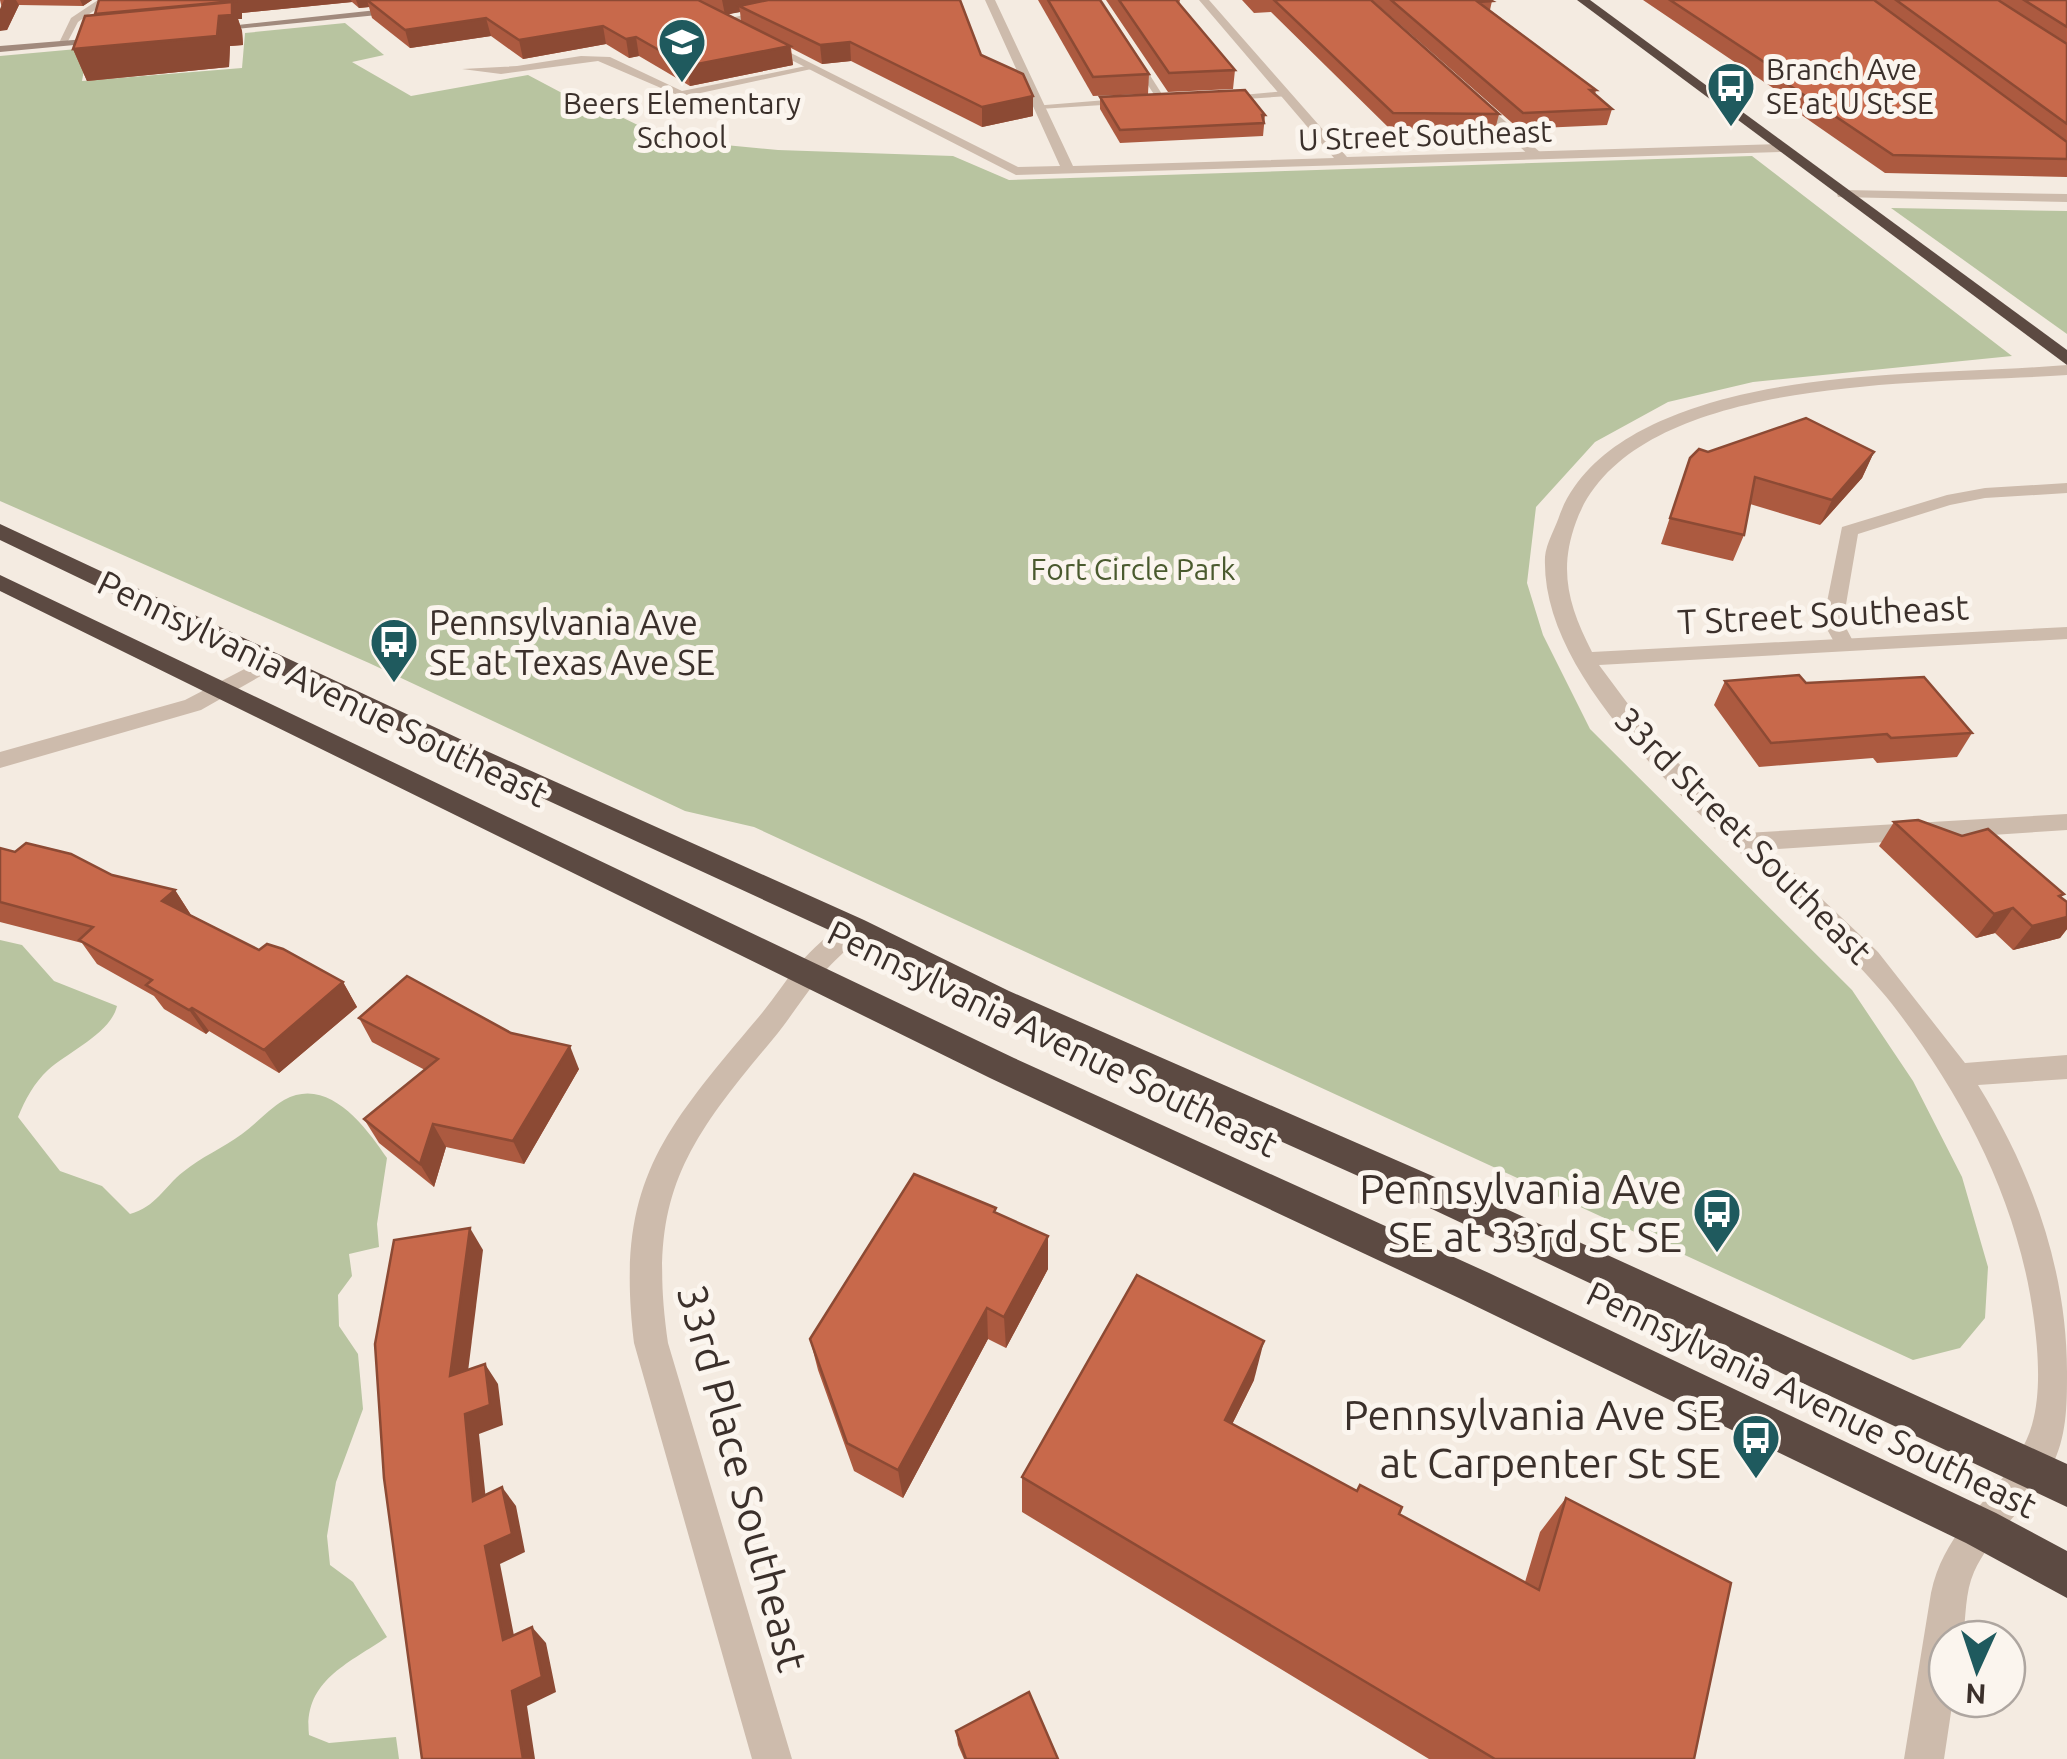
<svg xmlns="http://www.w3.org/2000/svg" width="2067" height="1759" font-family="Ubuntu,sans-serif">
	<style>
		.green { fill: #b8c4a0 }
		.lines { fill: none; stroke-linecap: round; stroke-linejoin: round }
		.lane { fill: #cdbbac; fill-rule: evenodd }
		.street { fill: #cdbbac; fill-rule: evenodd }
		.secondary { fill: #a18a7d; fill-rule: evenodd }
		.highway { fill: #5c4a42; fill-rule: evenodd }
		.wall { fill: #ac5a40; fill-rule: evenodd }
		.shaded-wall { fill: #8c4a34 }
		.building { fill: #c8694b; stroke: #8c4a34; stroke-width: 2.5 }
		.labels { text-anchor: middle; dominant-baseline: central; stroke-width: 10; stroke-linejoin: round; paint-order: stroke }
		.far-poi-label { font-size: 30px; fill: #3b302b; stroke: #fbf5ee; text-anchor: start }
		.far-street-label { font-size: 30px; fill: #3b302b; stroke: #fbf5ee }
		.far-park-label { font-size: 30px; fill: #4a5a2e; stroke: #fbf5ee }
		.street-label { font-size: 35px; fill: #3b302b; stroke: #fbf5ee }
		.poi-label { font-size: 35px; fill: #3b302b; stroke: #fbf5ee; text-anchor: start }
		.near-poi-label { font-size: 42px; fill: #3b302b; stroke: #fbf5ee; text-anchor: end }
		.near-street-label { font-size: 42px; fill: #3b302b; stroke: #fbf5ee }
	</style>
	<rect width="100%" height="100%" fill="#f4ebe1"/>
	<g class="green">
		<polygon points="345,23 384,55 352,62 411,96 528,75 579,102 605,109 650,131 694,142 778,150 953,156 1009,180 1752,156 2012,356 1753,382 1668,402 1595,442 1536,507 1527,583 1543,635 1590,729 1852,990 1913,1081 1962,1177 1988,1267 1985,1318 1960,1348 1913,1360 754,827 685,811 369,663 0,501 0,56 88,48 82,81 242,68 245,33"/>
		<polygon points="1891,208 2067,211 2067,334"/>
		<path d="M0 940 22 945 54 981 117 1006C111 1033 68 1052 48 1070 34 1083 25 1100 18 1117L60 1171 102 1186 130 1214C156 1207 164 1187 183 1172 201 1157 223 1148 242 1134 256 1124 269 1109 284 1100 328 1075 366 1127 387 1158L377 1224 379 1247 349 1254 352 1276 338 1295 339 1326 358 1354 363 1409 336 1482 327 1536 330 1565 353 1582 387 1637C348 1664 303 1681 309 1735L329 1743 396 1737 399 1759H0Z"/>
	</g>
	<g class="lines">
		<g class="lane">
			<polygon points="818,0 838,0 720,24 715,21"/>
			<polygon points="1092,0 1102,0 1167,102 1159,102"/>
			<polygon points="581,56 610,57 682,91 811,65 816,68 682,97 598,61 501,74 462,69 517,66"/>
			<polygon points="1285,91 1289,96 1216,101 1210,98"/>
			<polygon points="1470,97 1478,97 1541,153 1541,159 1533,159 1470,101"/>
			<polygon points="1131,98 1135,103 1039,109 1033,106"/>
			<polygon points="2067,483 2067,493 1985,498 1950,505 1858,534 1843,622 1855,645 1852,649 1838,649 1823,622 1842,527 1947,495 1985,488"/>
			<polygon points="2067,814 2067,830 1746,851 1734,842 1746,833"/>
		</g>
		<g class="street">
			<polygon points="98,0 109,0 78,22 66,45 58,45 71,18"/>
			<polygon points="985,0 995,0 1073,166 1334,158 1199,0 1209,0 1347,157 1782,144 1788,148 1782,152 1016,175 758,43 767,41 1018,167 1060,166"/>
			<polygon points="1843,190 2067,194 2067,202 1838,197 1837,194"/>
			<path d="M2067 365V375C1933 385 1631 371 1576 522 1558 571 1569 607 1592 652L2067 627V639L1599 665 1657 743 1878 952 1965 1063 2067 1055V1079L1978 1085C2032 1172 2067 1270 2067 1372 2067 1406 2067 1437 2051 1468 2030 1506 1992 1532 1974 1572 1965 1592 1966 1617 1963 1639H1947V1699H1953L1944 1759H1904L1931 1593C1945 1527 1994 1501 2023 1447 2043 1411 2039 1359 2034 1320 2019 1203 1964 1097 1892 1004 1798 885 1539 716 1545 557 1546 543 1556 527 1560 514 1586 447 1663 415 1728 398 1837 370 1955 374 2067 365Z"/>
			<polygon points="273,654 280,655 284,660 280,665 201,710 0,768 0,752 185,700"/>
			<path d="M853 918 862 921 866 928 862 935C848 949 832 962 819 978 802 998 789 1020 773 1039 683 1146 647 1199 668 1343L792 1759H752L634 1343C615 1186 660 1134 757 1019 772 1002 784 982 799 964 813 948 829 935 844 921Z"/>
		</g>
		<g class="secondary">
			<polygon points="405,7 408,12 206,32 201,29"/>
			<polygon points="110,37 106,42 0,52 0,46"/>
		</g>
		<g class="highway">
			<polygon points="1577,0 1590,0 2067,350 2067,365"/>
			<polygon points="0,524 460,739 864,920 1009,991 1460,1188 2067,1464 2067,1507 1434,1210 985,1009 842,936 440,751 0,540"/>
			<polygon points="0,575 1014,1058 1489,1273 1996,1513 2067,1551 2067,1598 1966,1543 1461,1299 990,1078 0,591"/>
		</g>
	</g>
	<g class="wall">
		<polygon points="0,0 92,0 83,6 19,5 7,30"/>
		<path d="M99 0H960L981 55 1033 116 982 127 851 61 822 64 791 48 793 65 690 86 639 56 629 58 606 44 523 59 491 36 410 48 372 18 369 7 359 8 352 2 242 13V19H238L242 31 243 45 230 46 229 67 87 81 73 49 95 14ZM740 12 741 21 727 15 733 13Z"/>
		<polygon points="1038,0 1100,0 1149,74 1148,94 1093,96"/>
		<polygon points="1106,0 1180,0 1179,4 1235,70 1233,89 1168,92"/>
		<polygon points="1242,0 1371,0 1499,114 1495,130 1390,129 1271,12 1254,13"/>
		<polygon points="1372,0 1490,0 1492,1 1490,10 1596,90 1595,95 1612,109 1607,125 1519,129"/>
		<polygon points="1643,0 2067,0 2067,177 1885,173 1774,96 1776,90"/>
		<polygon points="1100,97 1265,115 1263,136 1120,143 1100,109"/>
		<polygon points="1708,452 1874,452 1862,478 1820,525 1750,504 1744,535 1733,561 1661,544 1690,458"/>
		<polygon points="1725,681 1972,733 1957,757 1877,763 1873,758 1759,767 1714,705"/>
		<polygon points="1894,822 2061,897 2067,902 2067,929 2060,938 2013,950 1995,933 1976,938 1879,846"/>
		<polygon points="0,848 175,890 191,915 259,950 343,982 357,1007 279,1073 209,1031 206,1034 164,1009 154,996 97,964 82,943 0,922"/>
		<polygon points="359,1018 511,1033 579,1069 524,1164 446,1147 434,1187 379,1143 364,1119 425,1070 372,1042"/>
		<polygon points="996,1213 1048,1269 1006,1348 988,1339 903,1498 854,1471 818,1370 810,1339"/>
		<polygon points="1254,1380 1232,1424 1525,1582 1540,1532 1566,1498 1694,1759 1429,1759 1022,1512 1022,1477"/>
		<polygon points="956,1731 1058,1759 964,1759 958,1745"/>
	</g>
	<g class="shaded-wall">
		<polygon points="4,0 16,0 19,5 7,30 0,31 0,9"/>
		<polygon points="80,0 92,0 83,6"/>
		<polygon points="236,0 351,0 352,2 242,13 242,19 238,19 242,31 243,45 230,46 229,67 87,81 73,49 102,32"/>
		<polygon points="356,0 464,0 367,0 369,7 359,8"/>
		<polygon points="722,0 799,0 739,6 740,12 725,15"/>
		<polygon points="486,18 491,36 410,48 405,30"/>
		<polygon points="603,26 606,44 523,59 519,40"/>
		<polygon points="636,37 639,56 629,58 626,39"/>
		<polygon points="850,42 851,61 822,64 820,45"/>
		<polygon points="790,46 793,65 690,86 687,66"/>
		<polygon points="1033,96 1033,116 982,127 982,107"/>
		<polygon points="1874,452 1862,478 1820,525 1832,500"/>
		<polygon points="175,890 191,915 178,925 162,901"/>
		<polygon points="2013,908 1995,933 1976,938 1994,914"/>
		<polygon points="2067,917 2067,929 2060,938 2013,950 2032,926"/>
		<polygon points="343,982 357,1007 279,1073 264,1050"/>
		<polygon points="192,1008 209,1031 206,1034 189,1010"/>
		<polygon points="570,1046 579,1069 524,1164 513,1141"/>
		<polygon points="433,1124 446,1147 434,1187 420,1164"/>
		<polygon points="470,1228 483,1250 465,1396 450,1376"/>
		<polygon points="1048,1236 1048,1269 1006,1348 1004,1317"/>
		<polygon points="987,1308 988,1339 903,1498 898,1470"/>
		<polygon points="1264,1341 1254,1380 1216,1457 1225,1420"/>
		<polygon points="485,1364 498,1384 503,1425 479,1434 488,1519 473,1501 465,1414"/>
		<polygon points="502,1487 516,1506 525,1552 500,1564 518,1656 503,1640 485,1546"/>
		<polygon points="532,1627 546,1643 556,1692 527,1706 535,1759 523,1759 512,1691"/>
	</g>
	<g class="building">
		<polygon points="99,0 236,0 236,1 95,14"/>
		<polygon points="367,0 698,0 790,46 687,66 636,37 626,39 603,26 519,40 486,18 405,30"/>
		<polygon points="768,0 960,0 981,55 1023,74 1033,96 982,107 850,42 820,45 739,6"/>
		<polygon points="1048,0 1100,0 1149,74 1093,77"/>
		<polygon points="1119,0 1176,0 1235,70 1169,73"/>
		<polygon points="1274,0 1371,0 1499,114 1393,113"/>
		<polygon points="1391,0 1490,0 1492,1 1478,2 1596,90 1590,90 1612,109 1523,113"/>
		<polygon points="1670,0 1874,0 2067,142 2067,159 1893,155 1780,79 1790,79"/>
		<polygon points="1896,0 1998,0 2067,44 2067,124"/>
		<polygon points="2024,0 2067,0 2067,27"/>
		<polygon points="232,2 232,15 219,16 217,36 73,49 85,16"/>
		<polygon points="1245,90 1265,115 1262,115 1264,123 1120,130 1100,97"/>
		<polygon points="1806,418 1874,452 1832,500 1755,477 1744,535 1670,518 1690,458 1699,449 1708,452"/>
		<polygon points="1799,675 1806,683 1924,677 1972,733 1891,738 1887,734 1771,743 1725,681"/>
		<polygon points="1918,820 1962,836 1988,829 2064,894 2059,896 2067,902 2067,917 2032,926 2013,908 1994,914 1894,822"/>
		<polygon points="26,843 71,854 112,875 175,890 162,901 259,950 267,944 283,949 343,982 264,1050 192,1008 189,1010 146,985 152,980 79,940 93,927 0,902 0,848 15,852"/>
		<polygon points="407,976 511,1033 570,1046 513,1141 433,1124 420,1164 364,1119 438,1059 359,1018"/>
		<polygon points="914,1174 996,1208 994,1212 1048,1236 1004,1317 987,1308 898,1470 847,1443 810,1339"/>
		<polygon points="470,1228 450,1376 485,1364 490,1405 465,1414 473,1501 502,1487 512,1534 485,1546 503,1640 532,1627 542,1677 512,1691 523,1759 422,1759 384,1478 375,1344 394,1240"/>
		<polygon points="1137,1275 1264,1341 1225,1420 1357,1491 1360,1485 1402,1507 1399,1514 1539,1590 1566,1498 1731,1583 1694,1759 1495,1759 1022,1477"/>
		<polygon points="1029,1692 1058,1759 966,1759 956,1731"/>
	</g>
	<defs>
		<g id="school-pin" transform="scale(2.5)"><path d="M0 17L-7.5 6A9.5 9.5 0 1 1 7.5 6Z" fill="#1f5a5e" stroke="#fbf5ee"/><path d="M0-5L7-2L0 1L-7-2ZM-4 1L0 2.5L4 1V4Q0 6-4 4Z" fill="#fff"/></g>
		<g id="bus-pin" transform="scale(2.5)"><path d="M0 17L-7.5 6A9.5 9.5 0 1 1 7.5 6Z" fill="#1f5a5e" stroke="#fbf5ee"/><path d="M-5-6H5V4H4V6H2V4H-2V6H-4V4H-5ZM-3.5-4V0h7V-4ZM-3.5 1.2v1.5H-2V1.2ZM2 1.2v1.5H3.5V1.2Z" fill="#fff"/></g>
	</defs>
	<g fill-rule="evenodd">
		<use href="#school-pin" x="682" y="42"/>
		<use href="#bus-pin" x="1731" y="86"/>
		<use href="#bus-pin" x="394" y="642"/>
		<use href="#bus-pin" x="1717" y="1212"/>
		<use href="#bus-pin" x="1756" y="1438"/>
	</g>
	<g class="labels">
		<g class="far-poi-label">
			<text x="1766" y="69">Branch Ave<tspan x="1766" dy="34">SE at U St SE</tspan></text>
			<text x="682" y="103" text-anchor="middle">Beers Elementary<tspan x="682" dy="34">School</tspan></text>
		</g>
		<g class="far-street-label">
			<text transform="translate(1425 135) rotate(-2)">U Street Southeast</text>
		</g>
		<g class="far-park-label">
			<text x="1133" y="569">Fort Circle Park</text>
		</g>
		<g class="street-label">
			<text transform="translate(1823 614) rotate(-3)">T Street Southeast</text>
			<text transform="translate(323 688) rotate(26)">Pennsylvania Avenue Southeast</text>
			<text transform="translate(1744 835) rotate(45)">33rd Street Southeast</text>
			<text transform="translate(1053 1038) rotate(26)">Pennsylvania Avenue Southeast</text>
			<text transform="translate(1812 1399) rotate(26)">Pennsylvania Avenue Southeast</text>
		</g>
		<g class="poi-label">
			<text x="429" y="622">Pennsylvania Ave<tspan x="429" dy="40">SE at Texas Ave SE</tspan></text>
		</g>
		<g class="near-poi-label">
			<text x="1682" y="1188">Pennsylvania Ave<tspan x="1682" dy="48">SE at 33rd St SE</tspan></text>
			<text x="1721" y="1414">Pennsylvania Ave SE<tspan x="1721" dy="48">at Carpenter St SE</tspan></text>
		</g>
		<g class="near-street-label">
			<text transform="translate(743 1478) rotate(75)">33rd Place Southeast</text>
		</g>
	</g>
	<g transform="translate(1977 1669) rotate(183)"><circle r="48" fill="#fbf5ee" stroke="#aea6a0" stroke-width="2.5"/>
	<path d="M0-8L18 38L0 25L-18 38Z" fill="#1f5a5e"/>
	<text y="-15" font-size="28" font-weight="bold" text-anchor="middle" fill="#3b302b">N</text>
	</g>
</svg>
